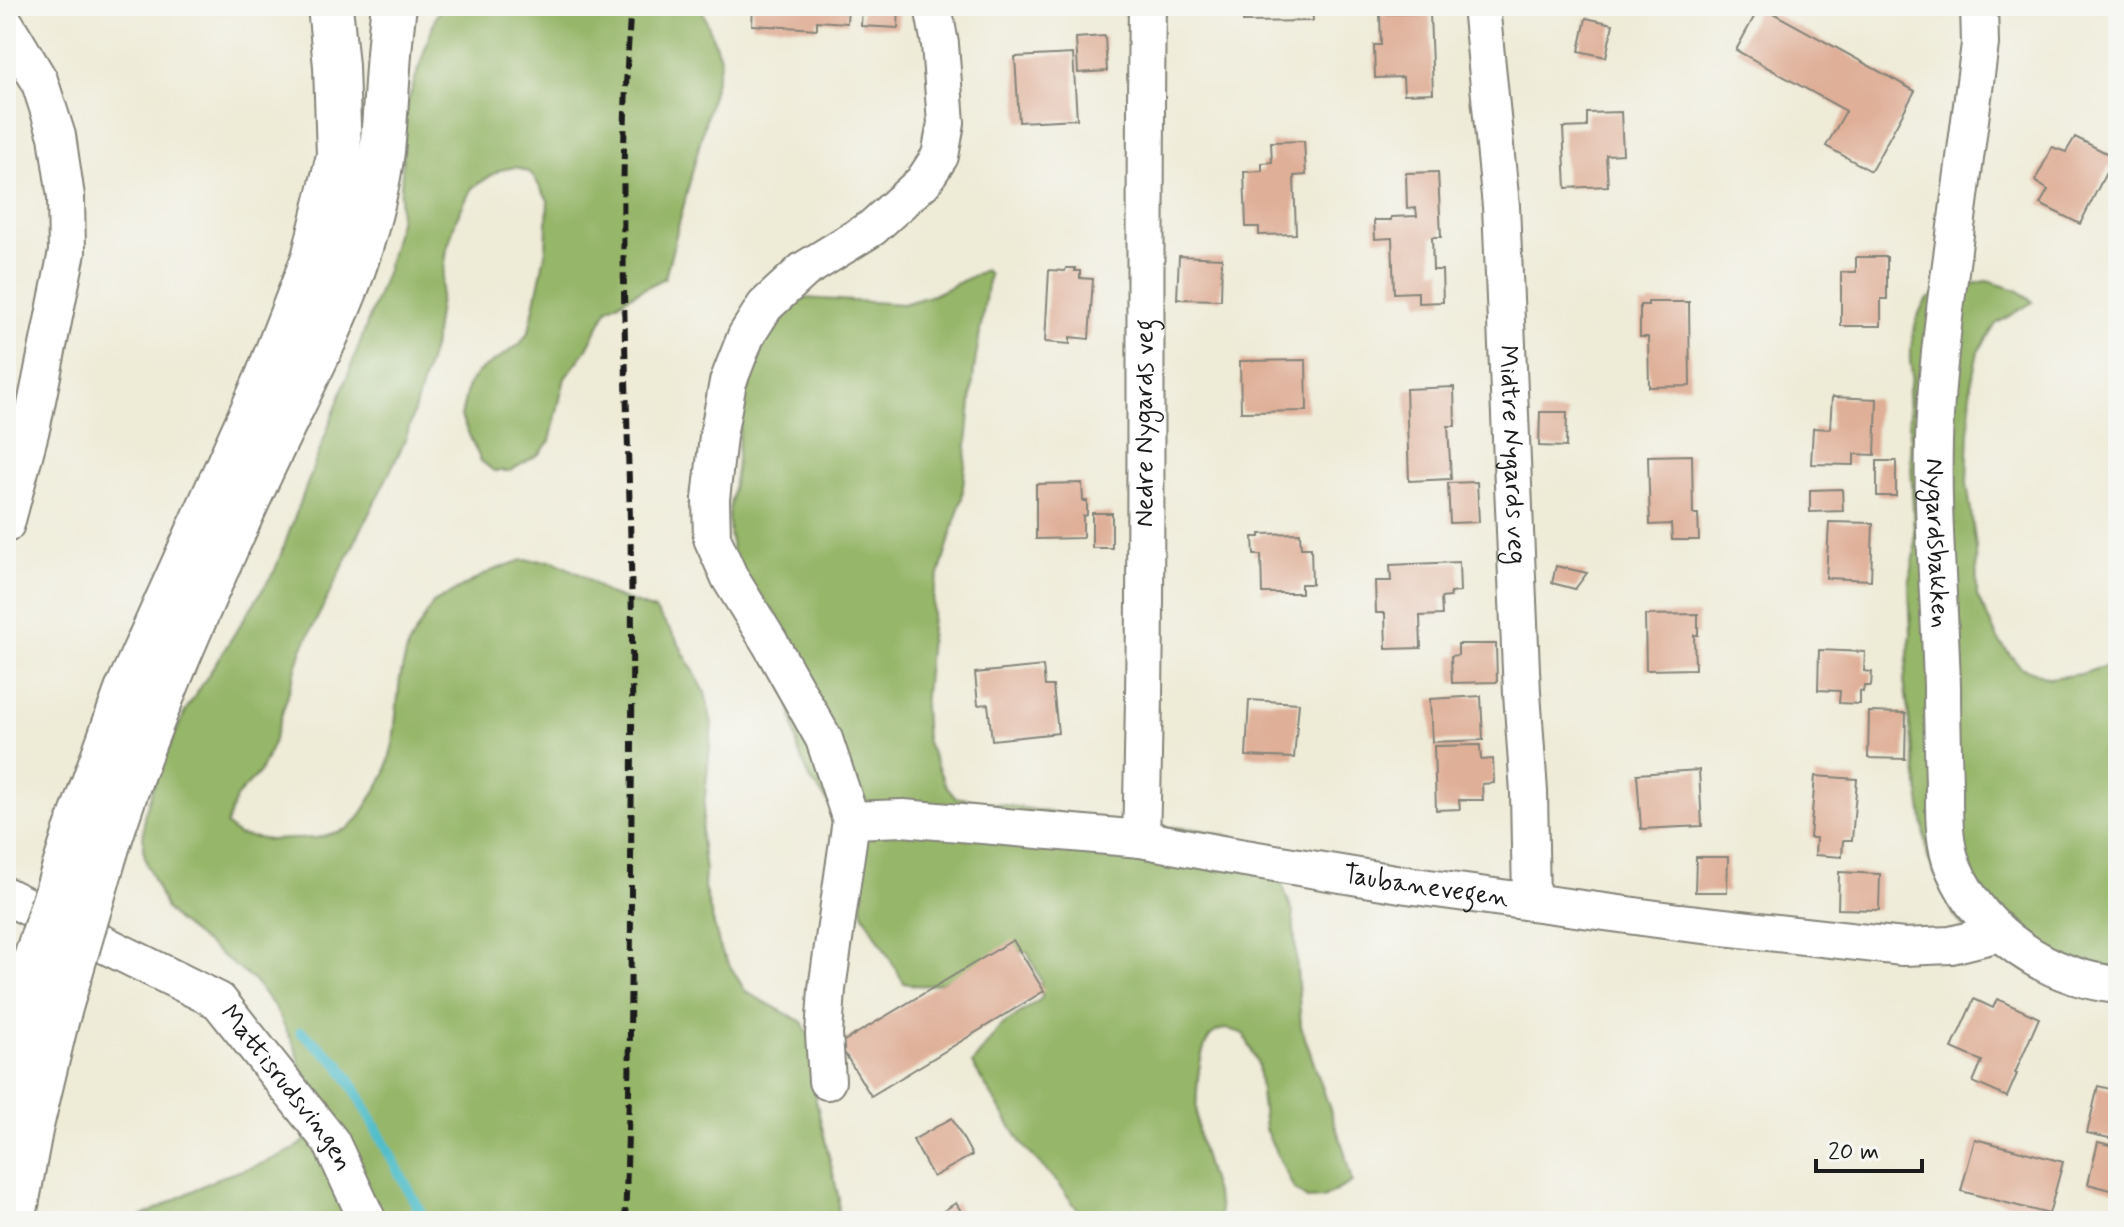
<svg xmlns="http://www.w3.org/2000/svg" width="2124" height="1227" font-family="Mynerve,sans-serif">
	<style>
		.forest { fill: #96b669; stroke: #596942; stroke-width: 2 }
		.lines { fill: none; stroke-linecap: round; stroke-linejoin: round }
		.stream { stroke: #51beca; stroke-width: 11 }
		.building { fill: #dfaf97 }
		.service-casing { stroke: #85847a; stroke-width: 22 }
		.minor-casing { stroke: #85847a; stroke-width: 40 }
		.trunk-casing { stroke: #85847a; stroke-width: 48 }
		.service { stroke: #fff; stroke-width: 18 }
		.minor { stroke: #fff; stroke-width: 36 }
		.trunk { stroke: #fff; stroke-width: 44 }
		.rail { stroke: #1c1c1c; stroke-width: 6; stroke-dasharray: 12 6; stroke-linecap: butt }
		.trunk-bridge-casing { stroke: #85847a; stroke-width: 48; stroke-linecap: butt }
		.trunk-bridge { stroke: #fff; stroke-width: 44 }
		.labels { text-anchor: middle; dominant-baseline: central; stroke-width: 6; stroke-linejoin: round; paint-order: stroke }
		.street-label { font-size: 26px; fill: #1c1c1c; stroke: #f6f6f2 }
	</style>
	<rect width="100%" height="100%" fill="#f6f6f2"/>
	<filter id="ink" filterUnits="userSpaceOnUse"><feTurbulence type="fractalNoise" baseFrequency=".0125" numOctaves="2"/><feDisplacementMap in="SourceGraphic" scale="16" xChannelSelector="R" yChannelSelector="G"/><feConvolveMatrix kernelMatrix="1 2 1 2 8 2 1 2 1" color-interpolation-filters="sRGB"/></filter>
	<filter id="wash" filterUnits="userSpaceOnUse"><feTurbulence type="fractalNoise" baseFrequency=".006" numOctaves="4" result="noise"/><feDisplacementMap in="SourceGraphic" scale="32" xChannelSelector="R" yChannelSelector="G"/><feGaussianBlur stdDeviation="1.8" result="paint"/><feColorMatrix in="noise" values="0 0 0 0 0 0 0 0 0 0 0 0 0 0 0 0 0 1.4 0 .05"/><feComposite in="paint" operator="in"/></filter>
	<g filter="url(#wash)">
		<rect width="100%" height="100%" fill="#eeebd7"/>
		<g class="forest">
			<polygon points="443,6 701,6 721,60 665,278 637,292 608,308 585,352 565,378 550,441 539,454 510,471 494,471 481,461 461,417 468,385 478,372 520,344 529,331 546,250 548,200 531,173 516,167 500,170 472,188 457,217 447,249 433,348 405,441 302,649 273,743 260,772 237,796 226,825 238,835 269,840 317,838 347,829 359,818 385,775 393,744 400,678 408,646 433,603 491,571 522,560 553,561 582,575 608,594 655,610 674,635 705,692 712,724 701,839 705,871 704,887 721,951 746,992 802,1022 817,1052 816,1101 839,1199 838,1221 133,1221 218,1178 264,1163 293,1150 304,1142 312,1112 296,1049 274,1006 253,980 176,920 166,909 147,865 143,849 144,816 159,769 186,710 275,570 387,270 399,221 406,107 436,16"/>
			<path d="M985 270 989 274 974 370 962 498 934 592 924 707 926 740 945 784 955 797 1115 823 1197 829 1277 849 1281 881 1293 913 1301 1026 1344 1150 1352 1182 1323 1198 1307 1199 1294 1189 1265 1129 1258 1064 1244 1034C1233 1030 1224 1026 1214 1033 1196 1044 1195 1109 1198 1130 1201 1154 1213 1184 1220 1209L1218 1221H1086L1058 1183 1023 1146 972 1064 1001 1026 1042 998 1041 981 1028 952C1022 952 1015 950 1009 951 972 961 946 995 904 983L863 913 855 847 841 818 810 779 798 750 790 703 734 567 728 518 736 470 742 405 775 312 804 298 903 304 933 295Z"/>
			<path d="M1987 281 2017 290 2033 302 1996 324 1978 352 1971 384 1967 483 1976 547 1977 596 1999 641 2020 667 2050 678 2081 674 2118 662V998L2088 994 1984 952 1954 915 1928 858 1904 681 1911 634 1909 585 1915 553 1908 390C1916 371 1909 371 1910 354 1912 339 1916 311 1927 300 1938 290 1972 284 1987 281Z"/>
		</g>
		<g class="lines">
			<polyline class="stream" points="301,1032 339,1064 356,1091 425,1221"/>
		</g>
		<g id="blocks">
			<g class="building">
				<polygon points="753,6 848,6 847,23 817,21 817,29 752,25"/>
				<polygon points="862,6 899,6 898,28 861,26"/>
				<polygon points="1243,6 1312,6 1313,21 1243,22"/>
				<polygon points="1760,6 1915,91 1871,171 1826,146 1846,111 1736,50"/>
				<polygon points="1430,13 1433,93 1404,94 1403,77 1375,78 1374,45 1381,45 1380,14"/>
				<polygon points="1586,18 1613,24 1606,57 1579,51"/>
				<polygon points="1105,36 1107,71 1078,73 1076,38"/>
				<polygon points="1073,54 1077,119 1019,122 1015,57"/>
				<polygon points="1621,112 1623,154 1606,155 1608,186 1566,188 1563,128 1587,127 1587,113"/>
				<polygon points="2075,137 2114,157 2080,224 2040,204 2048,190 2035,181 2052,147 2066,152"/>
				<polygon points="1304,141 1306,175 1294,176 1296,234 1259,235 1259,227 1246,227 1244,172 1262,171 1262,163 1272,162 1271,142"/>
				<polygon points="1438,172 1441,237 1432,237 1433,270 1442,270 1443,302 1418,303 1418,292 1394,293 1392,238 1375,239 1374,220 1391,220 1391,217 1417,216 1416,208 1407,209 1406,173"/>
				<polygon points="1179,256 1222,258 1221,300 1177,299"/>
				<polygon points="1856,257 1887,257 1887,299 1881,299 1881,326 1841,326 1841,272 1856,272"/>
				<polygon points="1066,268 1075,268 1075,271 1080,271 1080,278 1093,279 1089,339 1070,337 1070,344 1045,342 1049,270 1065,271"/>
				<polygon points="1648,302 1689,302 1690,386 1649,387 1648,337 1640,337 1640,305 1648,305"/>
				<polygon points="1306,360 1307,411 1241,412 1240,361"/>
				<polygon points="1454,387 1455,426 1448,426 1451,479 1409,481 1406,389"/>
				<polygon points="1832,397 1877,399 1875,455 1854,454 1854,465 1811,464 1813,428 1830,429"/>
				<polygon points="1540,412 1567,412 1566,447 1539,446"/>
				<polygon points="1692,455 1693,514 1698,514 1699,540 1672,540 1671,524 1650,525 1648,456"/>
				<rect x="1877" y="461" width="19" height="35"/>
				<polygon points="1477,482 1479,522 1450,523 1448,483"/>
				<polygon points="1082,483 1083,501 1087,501 1087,515 1083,516 1083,538 1036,539 1036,484"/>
				<polygon points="1842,489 1843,511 1810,512 1810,490"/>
				<rect x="1092" y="513" width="20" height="35"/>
				<polygon points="1829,522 1873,523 1871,580 1826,578"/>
				<polygon points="1300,533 1301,548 1311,548 1312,584 1301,584 1301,593 1262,593 1261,555 1254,555 1253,537 1260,537 1260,534"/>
				<polygon points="1459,562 1460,592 1450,593 1450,597 1441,598 1442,615 1420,616 1421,648 1386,649 1385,613 1376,613 1375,581 1391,581 1390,565"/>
				<polygon points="1556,566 1587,573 1575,589 1552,583"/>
				<polygon points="1698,614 1698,635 1694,635 1695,669 1646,670 1645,615"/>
				<polygon points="1458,644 1496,644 1497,682 1452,683 1451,656 1458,655"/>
				<polygon points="1819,650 1865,652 1864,671 1872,672 1871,686 1864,686 1863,692 1860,691 1860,704 1839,703 1840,691 1818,690"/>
				<polygon points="1043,666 1045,686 1053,686 1058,733 992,740 988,704 978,705 975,673"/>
				<polygon points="1481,696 1483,740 1432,742 1430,699"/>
				<polygon points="1249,700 1299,703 1294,758 1246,756"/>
				<polygon points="1869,712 1906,713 1905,759 1868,758"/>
				<polygon points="1480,745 1481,760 1493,759 1494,783 1482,784 1483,800 1459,800 1460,809 1436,810 1434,746"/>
				<polygon points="1699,770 1702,826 1641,829 1637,774"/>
				<polygon points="1815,776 1857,779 1852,840 1843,840 1842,857 1815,855 1816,838 1810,838"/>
				<polygon points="1696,857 1728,857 1727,892 1695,892"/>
				<polygon points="1839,872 1880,874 1879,910 1838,909"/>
				<polygon points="1013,940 1044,991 871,1096 839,1044"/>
				<polygon points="1974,999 1993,1008 1997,999 2039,1018 2015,1073 2017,1074 2007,1097 1973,1082 1982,1061 1952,1048"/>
				<polygon points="2098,1086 2118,1091 2118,1140 2087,1133"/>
				<polygon points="952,1118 972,1155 933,1177 913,1140"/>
				<polygon points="1975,1139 2063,1162 2049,1214 1961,1191"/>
				<polygon points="2098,1142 2118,1147 2118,1192 2088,1184"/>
				<polygon points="956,1203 967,1221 936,1221 934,1217"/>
			</g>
		</g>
	</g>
	<g filter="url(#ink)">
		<use href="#blocks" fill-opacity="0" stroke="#85847a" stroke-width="2"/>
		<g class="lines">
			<g class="service-casing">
				<polyline id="service" points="6,410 32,425"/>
			</g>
			<g class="minor-casing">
				<g id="minor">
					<path id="s1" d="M1481 6 1501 206 1522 693 1529 792 1531 902"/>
					<path id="s2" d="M1979 6 1980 44C1971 110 1963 176 1954 242 1946 300 1938 358 1935 416 1930 507 1940 598 1942 688 1942 721 1943 753 1944 785 1944 811 1943 845 1954 869 1982 934 2048 978 2118 985"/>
					<polyline points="6,25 39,80 57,136 66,197 67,252 32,425 6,524"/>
					<path id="s3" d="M851 820 903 818 1141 839 1215 853 1407 885 1531 902 1679 922 1903 947 1951 945 1999 933"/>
					<path id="s4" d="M1141 839C1149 561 1143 284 1147 6"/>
					<path id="s5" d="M6 896 219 1001 331 1142 368 1221"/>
					<polyline points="827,1081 824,1034 827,989 851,820 824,739 770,643 730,578 712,538 711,499 718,436 728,382 746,336 765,306 804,270 872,228 923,182 940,156 946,123 940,44 933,6"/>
				</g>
			</g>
			<g class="trunk-casing">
				<g id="trunk">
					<polyline points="74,838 127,691 267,379 314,258 339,156 336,66 330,6"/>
					<path d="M106 850C147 720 203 596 260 473 290 408 326 343 351 275 364 237 377 191 382 151 387 103 387 54 394 6"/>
					<polyline points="6,1082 22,1003"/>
					<polyline points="13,1221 30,1130 56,1021"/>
				</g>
			</g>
			<use href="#service" class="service"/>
			<use href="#minor" class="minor"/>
			<use href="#trunk" class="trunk"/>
			<path class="rail" d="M625 1221C630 1101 631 981 631 861 632 761 633 661 631 561 627 376 616 191 631 6"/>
			<g class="trunk-bridge-casing">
				<g id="trunk-bridge">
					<polyline points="22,1003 74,838"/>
					<polyline points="56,1021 106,850"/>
				</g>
			</g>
			<use href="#trunk-bridge" class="trunk-bridge"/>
		</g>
	</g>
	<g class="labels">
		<g class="street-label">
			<text stroke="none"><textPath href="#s4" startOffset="416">Nedre Nygards veg</textPath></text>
			<text stroke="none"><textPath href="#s1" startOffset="450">Midtre Nygards veg</textPath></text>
			<text stroke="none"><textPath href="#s2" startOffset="540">Nygardsbakken</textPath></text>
			<text stroke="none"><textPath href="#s3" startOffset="580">Taubanevegen</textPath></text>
			<text stroke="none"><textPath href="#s5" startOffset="348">Mattisrudsvingen</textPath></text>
		</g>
	</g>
	<rect width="2124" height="1227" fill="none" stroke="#f6f6f2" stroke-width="32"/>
	<path d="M1816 1159v12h106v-12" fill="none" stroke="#1c1c1c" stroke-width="4"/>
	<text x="1828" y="1159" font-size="24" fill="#1c1c1c" stroke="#f6f6f2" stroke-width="6" paint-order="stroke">20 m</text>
</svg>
